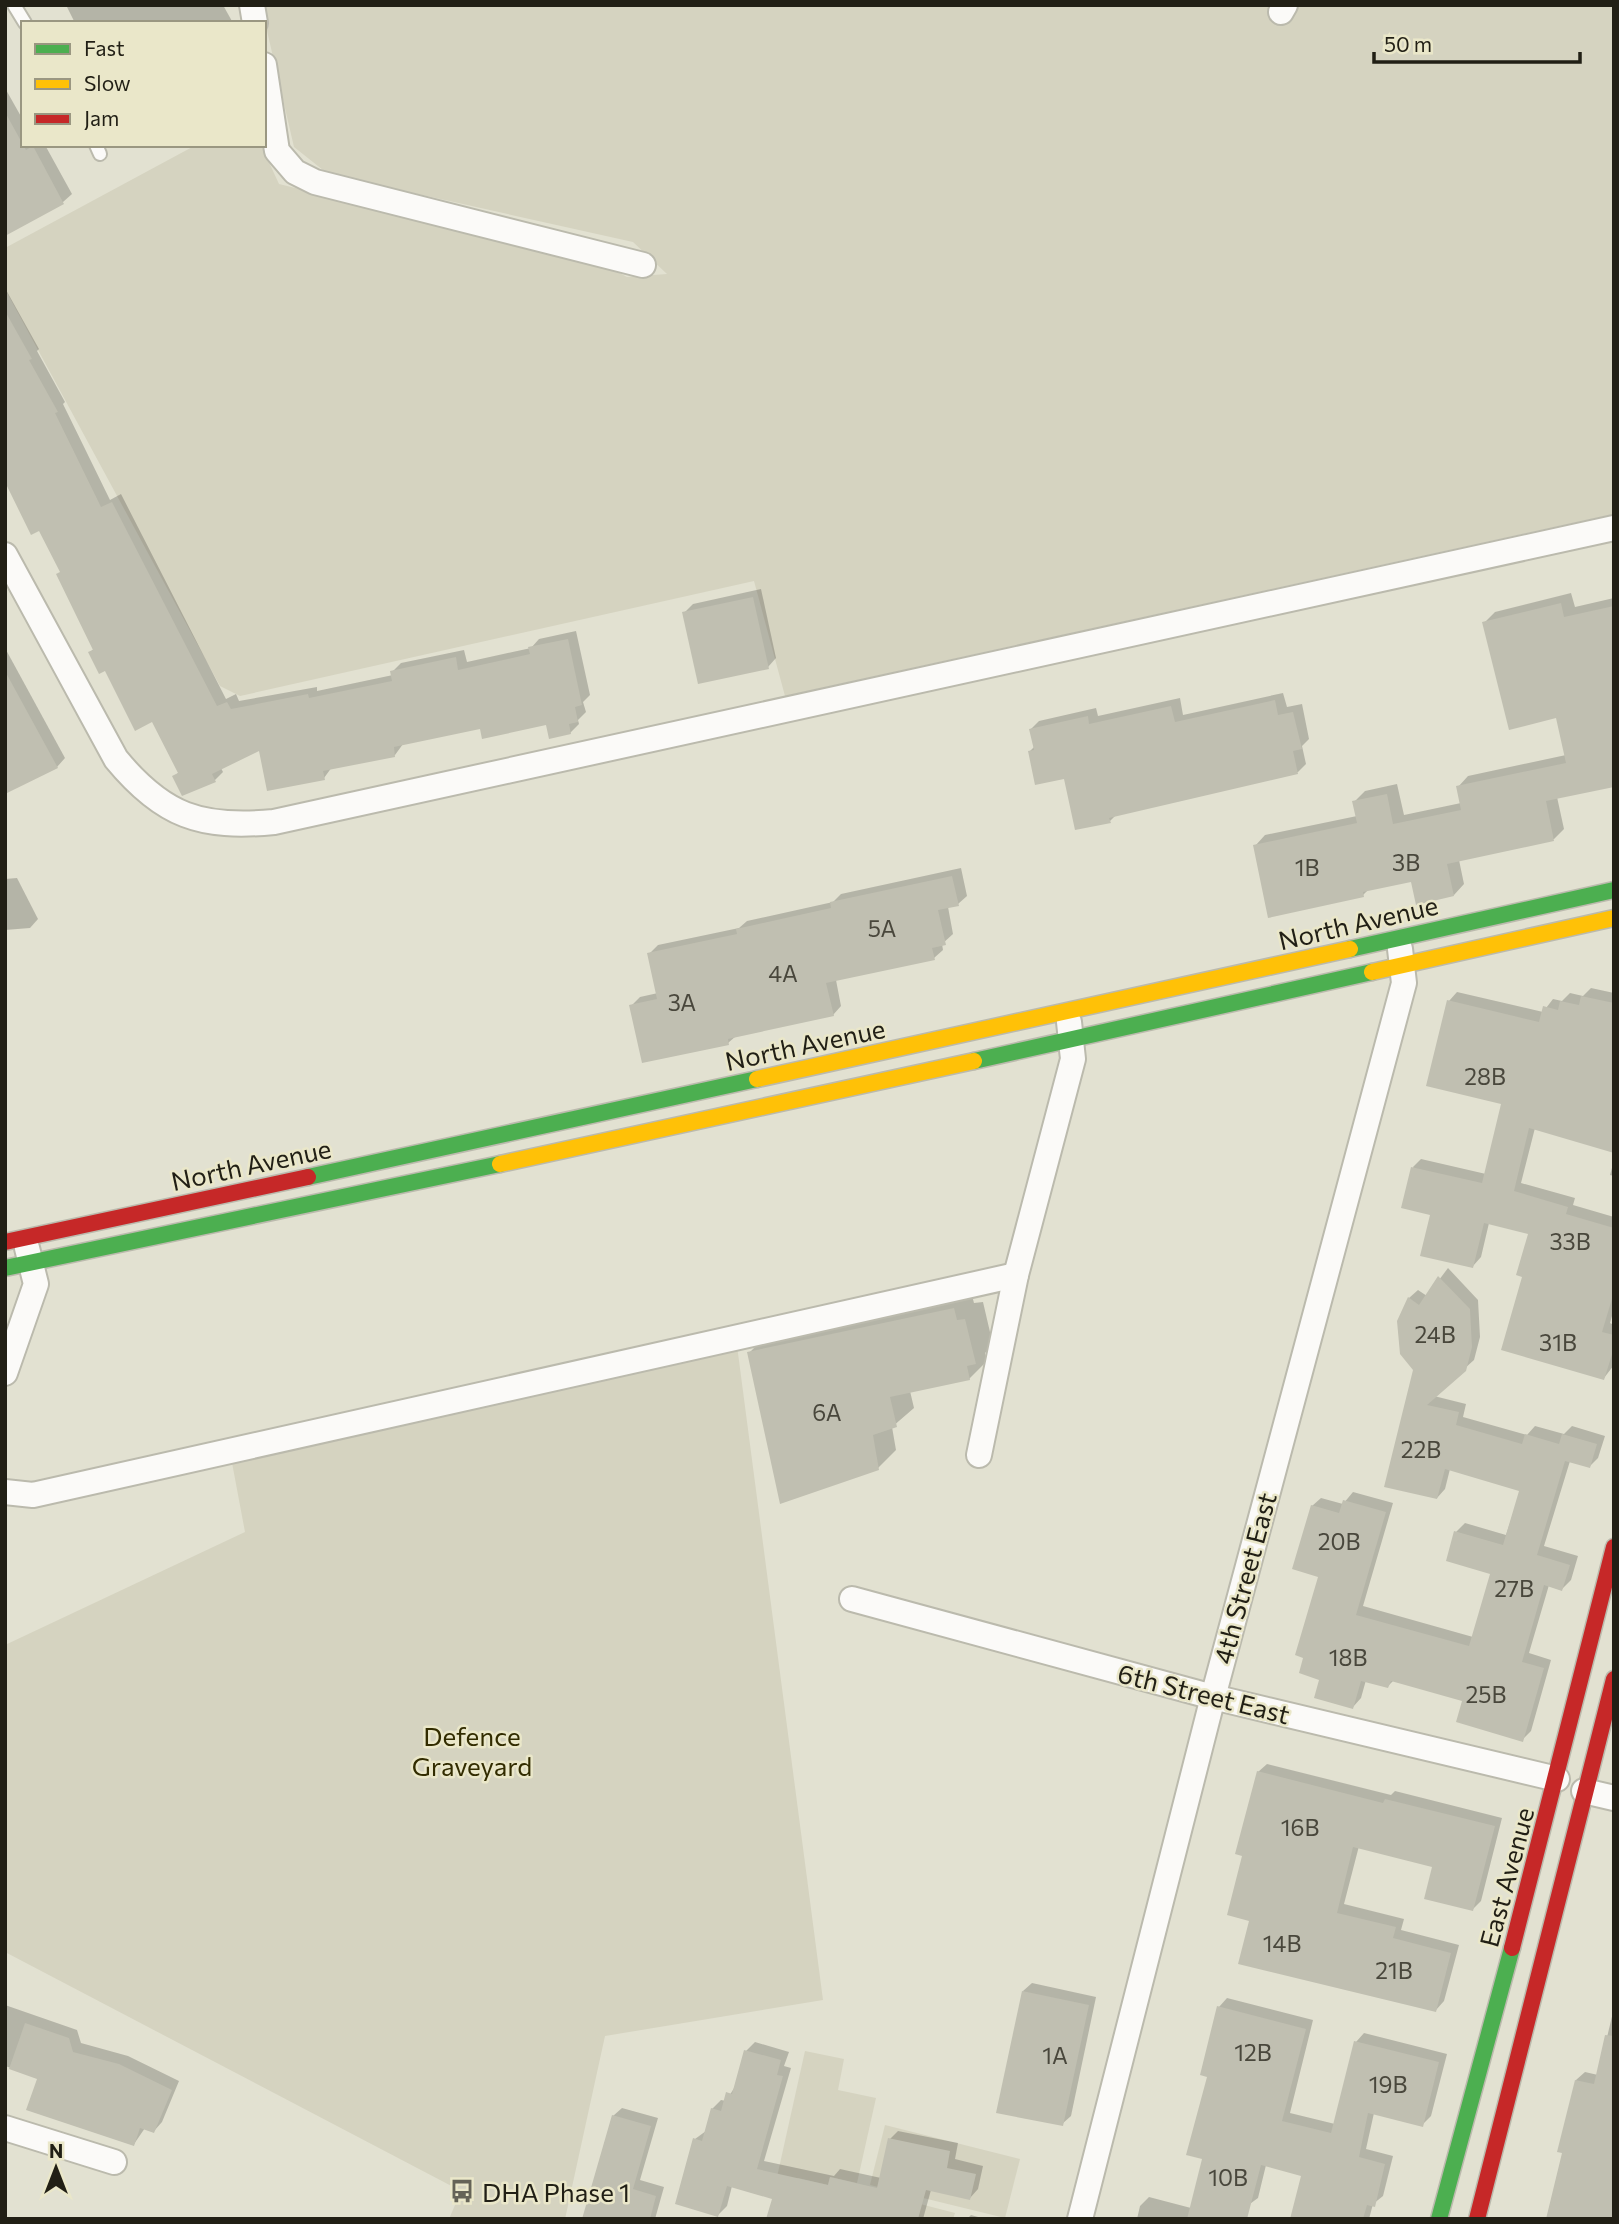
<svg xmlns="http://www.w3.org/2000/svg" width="1619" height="2224" font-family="Commissioner,sans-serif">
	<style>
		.green { fill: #d5d3c0 }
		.shadow { fill: #0003 }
		.building { fill: #c0bfb1 }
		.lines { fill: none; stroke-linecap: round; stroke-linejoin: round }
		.lane-casing { stroke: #bbbaad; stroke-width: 16 }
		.street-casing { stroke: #bbbaad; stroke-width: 28 }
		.fast-casing { stroke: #bbbaad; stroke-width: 19 }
		.slow-casing { stroke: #bbbaad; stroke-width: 19 }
		.jam-casing { stroke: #bbbaad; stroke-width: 19 }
		.lane { stroke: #fbfaf8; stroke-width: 12 }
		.street { stroke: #fbfaf8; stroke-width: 24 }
		.fast { stroke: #4caf50; stroke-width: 16 }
		.slow { stroke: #ffc107; stroke-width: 16 }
		.jam { stroke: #c62828; stroke-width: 16 }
		.labels { text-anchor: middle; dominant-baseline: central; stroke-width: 5; stroke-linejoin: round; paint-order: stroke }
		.number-label { font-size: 23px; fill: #49473c }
		.street-label { font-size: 26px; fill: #211f15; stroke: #eae7c9 }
		.park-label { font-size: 26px; fill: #322c00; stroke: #eae7c9 }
		.poi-label { font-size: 26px; fill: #211f15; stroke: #eae7c9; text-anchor: start }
	</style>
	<rect width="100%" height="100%" fill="#e2e1d1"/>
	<g class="green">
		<polygon points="261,5 1614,5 1614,514 785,696 754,581 240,696 220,686 5,289 5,248 196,145 261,145 279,184 601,263 627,277 667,274 633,242 328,174 294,147"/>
		<polygon points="736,1338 823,2000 605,2036 565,2219 449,2219 461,2191 5,1952 5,1645 245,1532 230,1452"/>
		<polygon points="805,2051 844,2059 838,2090 876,2098 857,2183 830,2177 828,2185 798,2178 775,2186"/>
		<polygon points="885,2125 1020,2159 1005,2218 870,2185"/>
		<polygon points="870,2191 955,2213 953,2219 862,2219"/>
	</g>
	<g class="shadow">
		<polygon points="66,5 223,5 233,23 75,23"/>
		<polygon points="5,88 23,120 23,145 45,145 72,194 63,202 5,234"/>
		<polygon points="5,288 39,349 37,351 65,402 63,404 110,500 121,494 226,699 236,694 239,701 317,687 317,691 393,675 392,672 401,663 464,650 467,662 531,648 539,639 576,631 590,695 583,702 586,712 578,720 579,724 570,733 547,723 482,727 403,744 395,755 332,767 324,778 261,749 221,768 223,772 215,780 174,777 179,772 153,720 90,652 95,648 61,571 5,464"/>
		<polygon points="761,589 776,658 768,667 684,613 693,604"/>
		<polygon points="1571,593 1575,607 1614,598 1614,785 1557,797 1564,829 1554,839 1459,860 1464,884 1454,895 1413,880 1369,889 1363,895 1255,846 1265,835 1357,816 1354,802 1365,791 1397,784 1404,815 1461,803 1458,787 1468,776 1566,755 1557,716 1484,623 1495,612"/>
		<polygon points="5,648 65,758 57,767 5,792"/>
		<polygon points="1283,693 1287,707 1302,704 1309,739 1302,746 1306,764 1298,772 1117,814 1110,821 1065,776 1030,751 1035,746 1031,729 1039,721 1096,708 1098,716 1180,698 1183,715"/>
		<polygon points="961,868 967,896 958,904 948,907 953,934 942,944 943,950 934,958 836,980 841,1006 833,1015 736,1036 728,1043 631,1006 640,997 658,993 649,954 658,945 739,928 747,921 833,902 841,894"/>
		<polygon points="17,878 38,919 30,928 5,930 5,879"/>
		<polygon points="1591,988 1614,993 1614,1151 1535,1128 1521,1183 1575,1198 1573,1205 1614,1217 1614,1309 1610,1323 1614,1325 1614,1365 1604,1378 1524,1276 1530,1233 1489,1223 1481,1257 1473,1266 1432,1213 1413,1167 1421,1159 1486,1174 1503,1102 1449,1001 1457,992 1543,1012 1553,999 1562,1001 1570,993 1583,996"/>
		<polygon points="1614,1161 1614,1176 1610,1175"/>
		<polygon points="1448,1268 1478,1300 1480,1337 1474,1360 1434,1396 1466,1404 1463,1417 1527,1435 1535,1426 1564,1434 1572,1426 1605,1436 1598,1458 1590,1466 1570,1461 1544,1546 1578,1556 1571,1580 1562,1589 1549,1585 1529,1653 1551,1660 1531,1731 1522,1740 1464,1700 1394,1680 1388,1686 1366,1680 1361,1698 1353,1707 1321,1679 1320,1576 1312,1506 1321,1498 1343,1504 1353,1492 1393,1503 1363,1606 1473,1637 1492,1573 1448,1560 1456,1532 1465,1523 1506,1535 1521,1490 1450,1469 1445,1489 1437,1498 1415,1369 1409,1298 1418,1290 1427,1296"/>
		<polygon points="971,1292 974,1303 983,1302 993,1345 985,1353 987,1361 969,1379 910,1391 914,1408 892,1427 896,1450 878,1468 749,1353 767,1335"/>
		<polygon points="1267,1764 1391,1795 1395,1791 1502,1818 1481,1901 1473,1909 1434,1866 1359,1846 1344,1904 1404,1919 1401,1930 1459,1945 1444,2001 1436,2010 1251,1920 1244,1855 1258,1772"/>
		<polygon points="1032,1983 1096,1997 1071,2116 1062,2124 1023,1991"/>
		<polygon points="1227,1998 1313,2020 1290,2113 1335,2124 1356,2042 1364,2033 1447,2054 1431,2116 1422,2125 1374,2113 1366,2149 1393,2156 1383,2196 1373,2204 1369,2219 1292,2219 1303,2175 1266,2165 1258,2198 1229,2219 1137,2219 1140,2206 1149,2197 1191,2208 1204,2158 1209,2076 1219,2007"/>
		<polygon points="5,2005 77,2030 81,2043 128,2056 179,2081 162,2122 154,2131 145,2128 134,2144 39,2077 5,2066"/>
		<polygon points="1614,2008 1614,2219 1564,2151 1576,2080 1585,2072 1598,2075"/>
		<polygon points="755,2042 789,2052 784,2066 791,2068 764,2161 834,2176 840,2169 881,2178 890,2139 898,2131 958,2143 955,2159 983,2166 978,2189 970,2198 931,2190 923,2219 768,2219 774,2198 732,2186 727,2206 718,2215 695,2139 706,2131 712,2109 721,2100 726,2101 736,2085 746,2051"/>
		<polygon points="622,2108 658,2118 640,2180 664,2187 655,2219 584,2219 613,2116"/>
		<polygon points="971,2215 985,2219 967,2219"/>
	</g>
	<g class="building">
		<polygon points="5,112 26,150 33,146 64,204 5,236"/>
		<polygon points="5,311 32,359 29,360 58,412 55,413 101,507 112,502 217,706 227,702 231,709 308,694 309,698 392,681 390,671 456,657 458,670 530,654 528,647 568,639 582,705 575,707 578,722 569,724 571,734 549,739 546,725 482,739 480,729 394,747 395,757 323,771 325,780 267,791 259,751 212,774 216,782 182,796 172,776 178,773 152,722 135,731 105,671 99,674 88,652 93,650 56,574 60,572 39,531 31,535 5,482"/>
		<polygon points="753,597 769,669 698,684 682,612"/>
		<polygon points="1561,603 1564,617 1614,606 1614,787 1546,801 1554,841 1447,864 1454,896 1416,905 1411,882 1363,892 1364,897 1268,918 1253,845 1357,823 1352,801 1387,794 1393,824 1461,810 1456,786 1566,763 1556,718 1509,730 1482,622"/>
		<polygon points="5,671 58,768 5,794"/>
		<polygon points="1275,700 1278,715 1293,712 1302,749 1293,751 1298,774 1109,818 1111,823 1075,830 1064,779 1035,785 1028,751 1034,750 1029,729 1088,716 1089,724 1171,706 1175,722"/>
		<polygon points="952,876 959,906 938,910 946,945 932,948 935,960 826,983 834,1016 728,1039 729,1045 642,1063 629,1005 657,999 647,953 737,934 736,929 831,908 830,902"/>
		<polygon points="1581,996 1614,1003 1614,1153 1529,1128 1514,1191 1568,1207 1566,1214 1614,1228 1614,1292 1602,1332 1614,1335 1614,1348 1604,1380 1501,1350 1522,1277 1516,1275 1528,1234 1484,1223 1473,1268 1420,1256 1430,1215 1401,1208 1411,1167 1482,1183 1501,1104 1426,1086 1447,1000 1539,1022 1543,1006 1558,1010 1560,1001 1579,1005"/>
		<polygon points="1438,1276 1470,1309 1472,1347 1466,1371 1427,1405 1459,1412 1456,1425 1522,1444 1525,1434 1559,1444 1562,1434 1597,1444 1590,1468 1565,1461 1537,1555 1570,1565 1562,1591 1544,1585 1522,1662 1544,1668 1523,1742 1456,1722 1462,1701 1391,1681 1388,1688 1361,1681 1353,1709 1314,1698 1319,1680 1299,1673 1303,1658 1295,1655 1318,1577 1292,1569 1311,1505 1339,1513 1343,1500 1386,1512 1356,1615 1469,1646 1490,1574 1446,1561 1454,1531 1503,1545 1519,1491 1445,1469 1437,1499 1384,1487 1413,1370 1400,1354 1397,1321 1408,1297 1419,1305"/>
		<polygon points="954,1308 957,1320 965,1319 976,1364 967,1366 970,1380 890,1397 897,1427 873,1435 879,1470 780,1504 747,1352"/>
		<polygon points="1257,1771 1383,1803 1385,1799 1495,1826 1473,1911 1424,1899 1432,1867 1353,1847 1337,1913 1396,1927 1393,1938 1451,1953 1436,2012 1238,1964 1249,1921 1227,1915 1242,1856 1235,1854"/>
		<polygon points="1022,1991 1089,2005 1063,2126 996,2113"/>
		<polygon points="1217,2006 1306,2029 1282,2121 1331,2133 1354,2041 1439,2062 1423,2127 1368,2113 1359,2157 1385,2164 1375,2207 1367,2205 1363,2219 1290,2219 1301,2176 1261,2165 1247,2219 1187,2219 1202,2159 1186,2155 1207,2077 1200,2075"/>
		<polygon points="25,2023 69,2038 73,2052 119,2064 172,2090 154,2133 140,2128 134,2146 26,2110 37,2079 9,2069"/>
		<polygon points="1605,2035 1614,2036 1614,2219 1546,2219 1562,2153 1557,2152 1575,2080 1594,2084"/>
		<polygon points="744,2050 781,2060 777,2075 783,2076 757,2169 828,2185 830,2177 877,2188 888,2138 950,2151 947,2168 976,2174 970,2200 926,2190 918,2219 766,2219 772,2199 727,2186 718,2217 675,2204 693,2138 702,2141 711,2108 721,2111 726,2092 732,2094"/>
		<polygon points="612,2115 651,2126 633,2189 656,2196 650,2219 582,2219"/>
	</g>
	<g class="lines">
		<g class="lane-casing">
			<g id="lane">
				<polyline points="14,5 25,23"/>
				<polyline points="96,145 100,154"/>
			</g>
		</g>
		<g class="street-casing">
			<g id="street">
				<polyline points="252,5 255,23"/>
				<polyline points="1281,12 1285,5"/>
				<polyline points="264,65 277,151 295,172 315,182 643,265"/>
				<path d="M5 555 116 759C163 816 201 829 274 822L1614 528"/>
				<polyline points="5,1373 36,1284 27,1248"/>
				<polyline points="979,1455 1016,1275 1073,1059 1069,1022"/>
				<polyline points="5,1492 33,1495 1016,1275"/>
				<polyline points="852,1599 1213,1697 1557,1779"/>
				<polyline points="1584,1791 1614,1798"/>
				<polyline points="5,2128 114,2162"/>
				<polyline points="1080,2219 1213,1697 1404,983 1400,949"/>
			</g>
		</g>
		<g class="fast-casing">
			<g id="fast">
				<polyline points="1350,949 1614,890"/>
				<polyline points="974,1061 1372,972"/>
				<polyline points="308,1177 757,1079"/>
				<polyline points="5,1268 500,1164"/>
				<polyline points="1439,2219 1512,1948"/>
			</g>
		</g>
		<g class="slow-casing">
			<g id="slow">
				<polyline points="1372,972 1614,918"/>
				<polyline points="757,1079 1350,949"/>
				<polyline points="500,1164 974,1061"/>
			</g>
		</g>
		<g class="jam-casing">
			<g id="jam">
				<polyline points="5,1242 308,1177"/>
				<polyline points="1512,1948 1614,1547"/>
				<polyline points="1477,2219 1614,1679"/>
			</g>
		</g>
		<use href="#lane" class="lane"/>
		<use href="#street" class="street"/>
		<use href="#fast" class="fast"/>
		<use href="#slow" class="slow"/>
		<use href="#jam" class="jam"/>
	</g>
	<defs>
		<g id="bus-bare" transform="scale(1.89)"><path d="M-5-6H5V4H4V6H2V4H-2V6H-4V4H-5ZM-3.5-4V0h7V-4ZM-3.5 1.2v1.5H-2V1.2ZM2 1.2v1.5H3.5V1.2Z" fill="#656357" stroke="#eae7c9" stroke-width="2.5" paint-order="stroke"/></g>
	</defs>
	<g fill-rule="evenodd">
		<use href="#bus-bare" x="462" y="2191"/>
	</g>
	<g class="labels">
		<g class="number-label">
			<text x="1406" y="862">3B</text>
			<text x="1307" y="867">1B</text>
			<text x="882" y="928">5A</text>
			<text x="783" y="973">4A</text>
			<text x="682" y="1002">3A</text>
			<text x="1485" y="1076">28B</text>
			<text x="1570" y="1241">33B</text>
			<text x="1435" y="1334">24B</text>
			<text x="1558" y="1342">31B</text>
			<text x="827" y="1412">6A</text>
			<text x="1421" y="1449">22B</text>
			<text x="1339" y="1541">20B</text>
			<text x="1514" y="1588">27B</text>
			<text x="1348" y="1657">18B</text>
			<text x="1486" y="1694">25B</text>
			<text x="1300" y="1827">16B</text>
			<text x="1282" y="1943">14B</text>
			<text x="1394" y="1970">21B</text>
			<text x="1253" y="2052">12B</text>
			<text x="1055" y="2055">1A</text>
			<text x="1388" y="2084">19B</text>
			<text x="1228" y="2177">10B</text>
		</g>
		<g class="street-label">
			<text transform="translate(1358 922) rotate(-13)">North Avenue</text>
			<text transform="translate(805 1044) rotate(-12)">North Avenue</text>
			<text transform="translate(251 1164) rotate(-12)">North Avenue</text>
			<text transform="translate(1244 1578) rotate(-75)">4th Street East</text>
			<text transform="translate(1204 1693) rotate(14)">6th Street East</text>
			<text transform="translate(1506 1877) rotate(-75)">East Avenue</text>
		</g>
		<g class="park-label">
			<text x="472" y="1735">Defence<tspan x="472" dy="30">Graveyard</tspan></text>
		</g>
		<g class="poi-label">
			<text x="482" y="2191">DHA Phase 1</text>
		</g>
	</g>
	<rect width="1619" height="2224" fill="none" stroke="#211f15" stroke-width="14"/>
	<rect x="21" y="21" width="245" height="126" fill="#eae7c9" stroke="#9a9781" stroke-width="2"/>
	<rect x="35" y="44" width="35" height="10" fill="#4caf50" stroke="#9a9781" stroke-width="2"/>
	<text x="84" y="56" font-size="21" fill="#211f15">Fast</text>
	<rect x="35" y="79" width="35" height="10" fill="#ffc107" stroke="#9a9781" stroke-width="2"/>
	<text x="84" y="91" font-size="21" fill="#211f15">Slow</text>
	<rect x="35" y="114" width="35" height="10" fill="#c62828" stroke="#9a9781" stroke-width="2"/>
	<text x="84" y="126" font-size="21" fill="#211f15">Jam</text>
	<g transform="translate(56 2168)" stroke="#eae7c9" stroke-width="5" paint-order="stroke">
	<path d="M0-5L12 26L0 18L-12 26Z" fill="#211f15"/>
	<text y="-10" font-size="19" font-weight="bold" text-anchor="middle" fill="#211f15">N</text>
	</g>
	<path d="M1374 52v10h206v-10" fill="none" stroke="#211f15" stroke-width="3.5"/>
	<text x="1384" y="52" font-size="21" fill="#211f15" stroke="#eae7c9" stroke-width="5" paint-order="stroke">50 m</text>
</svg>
